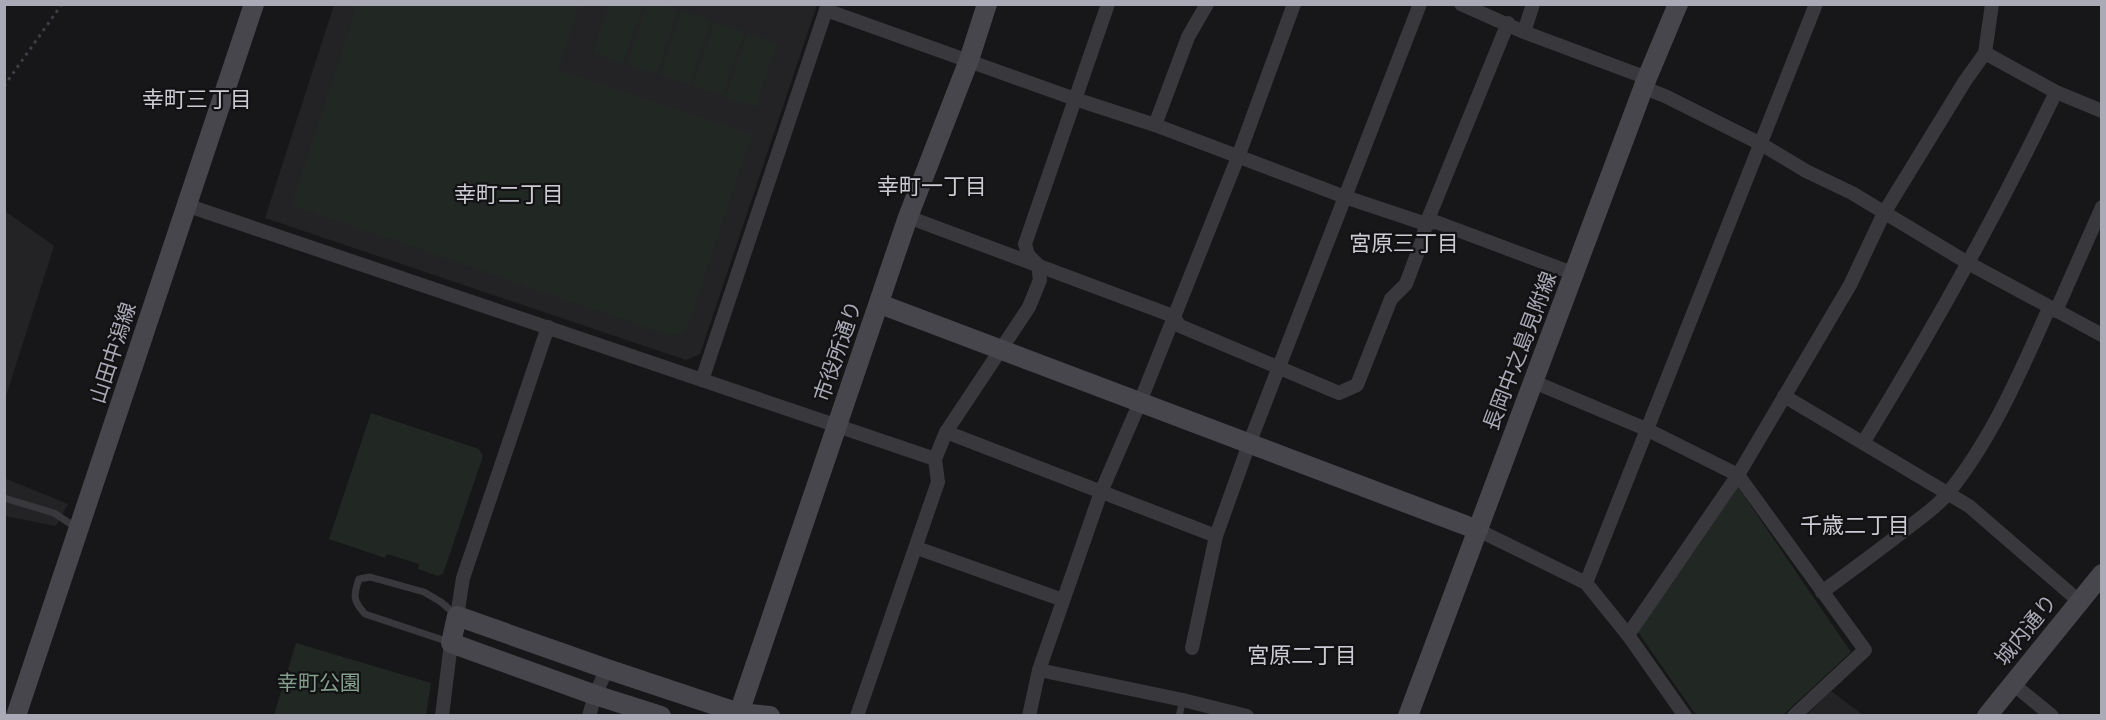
<svg xmlns="http://www.w3.org/2000/svg" width="2106" height="720" font-family="'Source Sans 3','Noto Sans JP',sans-serif">
	<style>
		.built { fill: #232325 }
		.green { fill: #212823 }
		.lines { fill: none; stroke-linecap: round; stroke-linejoin: round }
		.path { stroke: #3e3e44; stroke-width: 3; stroke-dasharray: 3 4.5; stroke-linecap: butt }
		.lane { stroke: #39383d; stroke-width: 7 }
		.street { stroke: #39383d; stroke-width: 14 }
		.secondary { stroke: #46464c; stroke-width: 20 }
		.labels { text-anchor: middle; dominant-baseline: central; stroke-width: 4.5; stroke-linejoin: round; paint-order: stroke }
		.street-label { font-size: 21px; fill: #aaaab7; stroke: #121113 }
		.park-label { font-size: 21px; fill: #839f8d; stroke: #121113 }
		.neighbourhood-label { font-size: 22px; fill: #cbcbd3; stroke: #121113 }
	</style>
	<rect width="100%" height="100%" fill="#171618"/>
	<g class="built">
		<polygon points="334,5 817,5 700,354 686,360 265,218"/>
		<polygon points="5,211 54,246 5,399"/>
		<polygon points="4,478 68,504 56,526 5,516"/>
		<polygon points="1831,691 1863,715 1807,715"/>
	</g>
	<g class="green">
		<polygon points="610,4 643,5 623,63 593,53"/>
		<polygon points="357,5 579,5 558,70 752,135 686,332 671,336 292,205"/>
		<polygon points="646,5 662,5 678,10 657,74 627,64"/>
		<polygon points="681,11 711,20 690,84 660,75"/>
		<polygon points="714,22 744,32 723,95 693,86"/>
		<polygon points="747,33 777,43 756,107 726,97"/>
		<polygon points="371,413 479,449 483,456 443,574 438,576 418,569 419,564 387,554 385,558 329,539"/>
		<polygon points="1738,487 1851,652 1783,715 1696,715 1638,632"/>
		<polygon points="296,643 431,683 426,715 274,715"/>
	</g>
	<g class="lines">
		<polyline class="path" points="4,86 62,4"/>
		<g class="lane">
			<polyline points="4,498 54,513 77,528"/>
			<path d="M449 642 365 614C353 601 353 596 359 579L370 577 424 592 441 602 456 615"/>
			<polyline points="1179,716 1183,700"/>
		</g>
		<g class="street">
			<polyline points="1461,4 1524,32 1647,78"/>
			<polyline points="826,10 1075,99 1155,125 1345,197 1426,224 1436,222 1575,274"/>
			<polyline points="1524,32 1533,4"/>
			<polyline points="1985,53 2056,92 2102,111"/>
			<polyline points="1644,88 1665,96 1761,144 1806,171 1852,193 1968,263 2102,335"/>
			<polyline points="1155,125 1188,37 1207,4"/>
			<polyline points="186,205 935,459"/>
			<polyline points="908,217 1173,316 1180,326 1339,393 1357,385 1391,299 1406,284 1422,241 1426,224 1508,23"/>
			<polyline points="2056,311 2102,207"/>
			<polyline points="702,380 828,4"/>
			<polyline points="1534,382 1646,429 1738,475 1865,650 1794,716"/>
			<polyline points="1784,396 1969,506 2080,602"/>
			<polyline points="946,432 1216,536"/>
			<path d="M1863 443C1933 329 1998 213 2056 92"/>
			<polyline points="1478,530 1586,583 1628,635 1685,716"/>
			<polyline points="917,548 1063,600"/>
			<polyline points="1586,583 1816,4"/>
			<path d="M1822 592C1852 570 1881 549 1910 526 1923 516 1938 506 1948 493 1992 439 2021 371 2049 308"/>
			<polyline points="457,616 463,578 548,327"/>
			<polyline points="1628,635 1738,475 1850,285 1884,213 1965,81 1985,53 1992,4"/>
			<polyline points="1192,648 1216,536 1249,444 1420,4"/>
			<polyline points="1039,670 1183,700 1247,716"/>
			<polyline points="2013,684 2052,716"/>
			<polyline points="442,716 451,643"/>
			<polyline points="589,716 595,695 607,669"/>
			<polyline points="857,716 938,482 935,459 946,432 1029,307 1040,280 1038,265 1028,255 1025,244 1108,4"/>
			<polyline points="1029,716 1039,670 1101,492 1140,402 1238,157 1294,4"/>
		</g>
		<g class="secondary">
			<polyline points="880,304 1478,530"/>
			<polyline points="16,716 254,4"/>
			<polyline points="661,716 595,695 451,643 457,616 607,669 739,713 770,716"/>
			<polyline points="738,716 908,217 969,60 987,4"/>
			<polyline points="1408,716 1647,78 1678,4"/>
			<polyline points="1987,716 2102,574"/>
		</g>
	</g>
	<g class="labels">
		<g class="street-label">
			<text transform="translate(838 351) rotate(-71)">市役所通り</text>
			<text transform="translate(1520 351) rotate(-69)">長岡中之島見附線</text>
			<text transform="translate(113 353) rotate(-72)">山田中潟線</text>
			<text transform="translate(2026 630) rotate(-51)">城内通り</text>
		</g>
		<g class="park-label">
			<text x="319" y="683">幸町公園</text>
		</g>
		<g class="neighbourhood-label">
			<text x="197" y="100">幸町三丁目</text>
			<text x="932" y="187">幸町一丁目</text>
			<text x="509" y="195">幸町二丁目</text>
			<text x="1404" y="244">宮原三丁目</text>
			<text x="1855" y="526">千歳二丁目</text>
			<text x="1302" y="656">宮原二丁目</text>
		</g>
	</g>
	<rect width="2106" height="720" fill="none" stroke="#aaaab7" stroke-width="12"/>
</svg>
